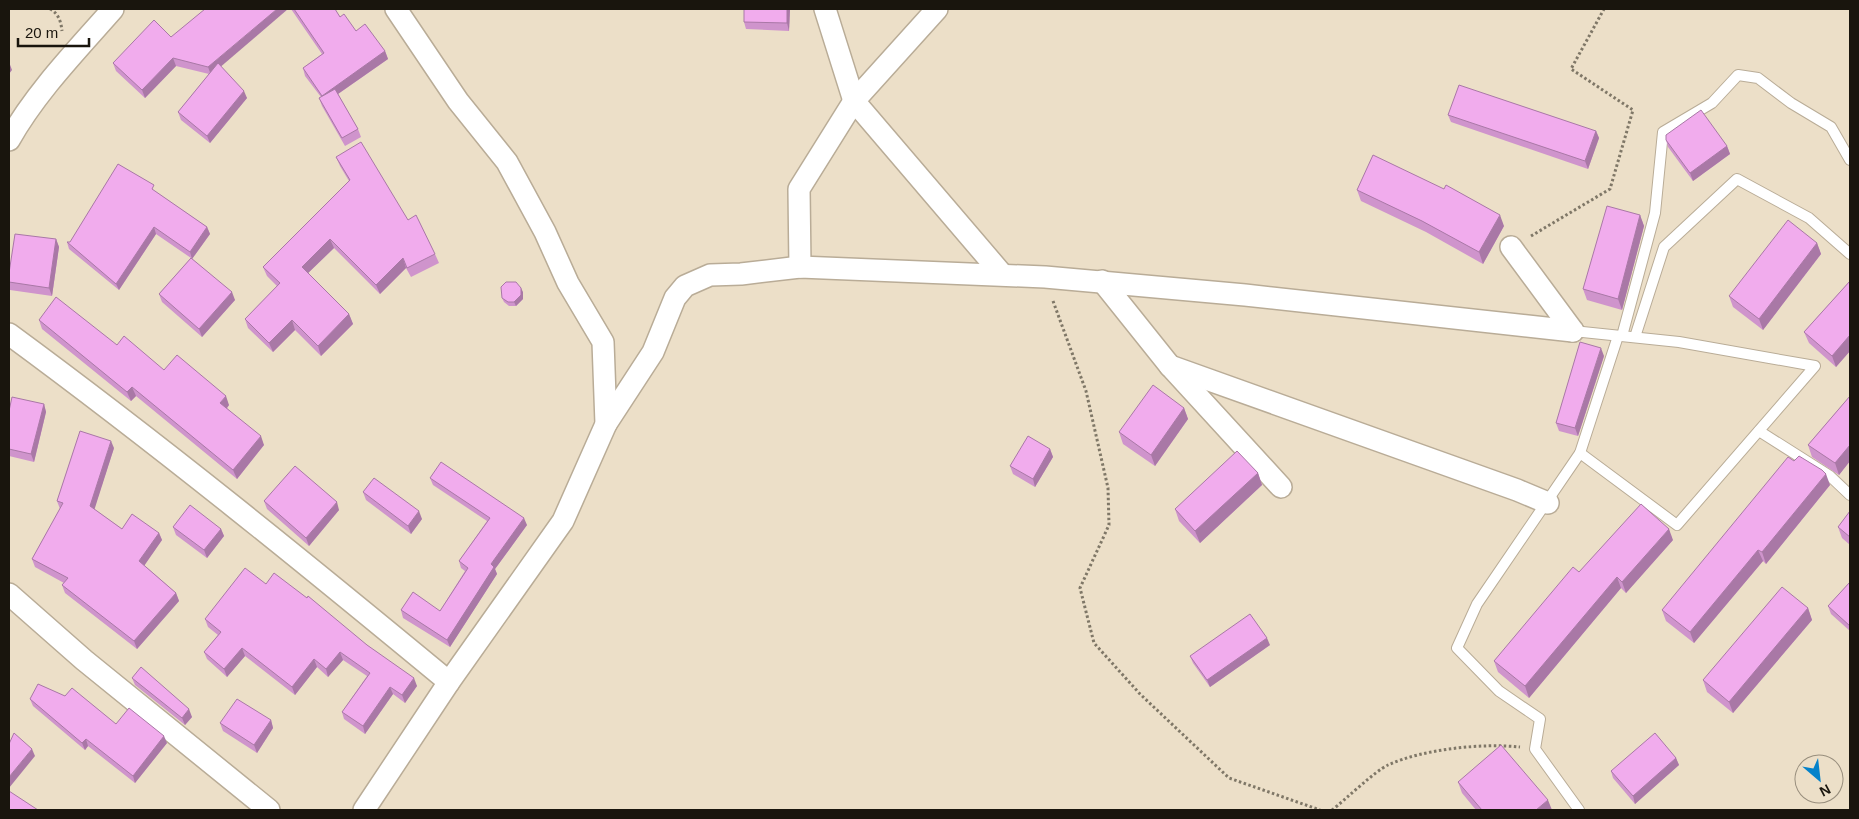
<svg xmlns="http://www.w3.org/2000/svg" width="1859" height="819" font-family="Arial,sans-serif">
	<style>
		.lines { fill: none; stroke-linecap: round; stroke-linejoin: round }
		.service-casing { stroke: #b9ac97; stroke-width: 12 }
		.minor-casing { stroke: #b9ac97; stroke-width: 24 }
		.path { stroke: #7f7767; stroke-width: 3; stroke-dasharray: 2.5 2.5; stroke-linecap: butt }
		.service { stroke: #fff; stroke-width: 10 }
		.minor { stroke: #fff; stroke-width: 21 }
		.wall { fill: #cf94cc }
		.shaded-wall { fill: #a978a6 }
		.building { fill: #f1aced; stroke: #a978a6 }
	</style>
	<rect width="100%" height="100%" fill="#ecdfc8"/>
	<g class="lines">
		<g class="service-casing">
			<g id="service">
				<polyline points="1573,331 1679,342 1815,366 1677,525 1580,453"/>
				<polyline points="1622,336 1655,213 1663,132 1712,103 1738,75 1758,78 1791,103 1831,127 1850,160"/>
				<polyline points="1635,337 1664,247 1737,179 1809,218 1850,254"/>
				<polyline points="1759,431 1830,476 1850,495"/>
				<polyline points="1579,810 1535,749 1540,719 1499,691 1457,648 1477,604 1580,453 1618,336"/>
			</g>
		</g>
		<g class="minor-casing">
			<g id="minor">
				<polyline points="825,9 854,101 1001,273"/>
				<path d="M9 140C36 92 77 50 113 9"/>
				<polyline points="1511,247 1573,331"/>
				<polyline points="800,267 799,189 854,101 937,9"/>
				<polyline points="1102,281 1170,366 1281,487"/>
				<path d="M9 334C160 445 305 563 449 682"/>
				<polyline points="1170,366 1517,490 1548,503"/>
				<polyline points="606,424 653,352 675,298 685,286 710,275 741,274 800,267 1045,277 1245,295 1573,331"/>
				<polyline points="9,594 84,660 269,810"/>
				<polyline points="364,810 449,682 563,521 606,424 603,342 568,283 545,232 507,162 458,101 396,9"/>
			</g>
		</g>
		<g class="path">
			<path d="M50 9C58 13 61 21 62 31"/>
			<polyline points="1531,236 1610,189 1633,110 1571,69 1604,9"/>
			<polyline points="1053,301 1086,391 1108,488 1109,525 1080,588 1094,643 1140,694 1229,778 1320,810"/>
			<path d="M1332 810C1345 800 1375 771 1388 765 1423 749 1482 743 1520 747"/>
		</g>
		<use href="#service" class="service"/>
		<use href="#minor" class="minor"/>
	</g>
	<g class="wall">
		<polygon points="291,9 335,9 340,17 356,31 385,51 388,59 338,94 358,129 361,137 345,146 322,106 319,98 321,97 305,76 303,68 322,54"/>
		<polygon points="744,9 790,9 789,31 746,29 744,22"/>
		<polygon points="171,37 221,67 247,98 210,143 181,120 178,112 209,74 176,66 145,98 116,71 113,63"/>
		<polygon points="1448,115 1596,131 1599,138 1588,169 1451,122"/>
		<polygon points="1666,140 1727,146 1730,154 1693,181 1668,147"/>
		<polygon points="336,157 408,220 435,254 439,263 411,277 406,268 380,294 334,248 308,273 349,314 353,324 321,356 295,330 273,352 248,328 245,319 277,286 267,276 263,267 349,181 340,166"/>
		<polygon points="1357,190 1504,226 1483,264 1426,232 1361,201"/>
		<polygon points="156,192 207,227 210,234 192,259 235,300 202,337 162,302 159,294 191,258 156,234 119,290 69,249 67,242 70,242"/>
		<polygon points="1640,215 1644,226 1622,310 1587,300 1583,289"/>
		<polygon points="56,239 59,247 52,296 10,290 9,286 9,273"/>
		<polygon points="1817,243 1821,254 1763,330 1733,307 1729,296"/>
		<polygon points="1850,281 1850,351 1836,367 1809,343 1804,332"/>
		<polygon points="523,292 523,299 516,306 509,306 504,302 502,298"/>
		<polygon points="39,320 117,345 229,405 227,408 264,445 237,479 136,396 131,401 42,329"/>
		<polygon points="1604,356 1578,436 1559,431 1556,423"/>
		<polygon points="1850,396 1850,461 1839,475 1812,457 1808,445"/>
		<polygon points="44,404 46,412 34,462 9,456 9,411"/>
		<polygon points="1184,408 1188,419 1155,466 1123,444 1119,432"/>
		<polygon points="114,448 94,509 122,529 159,533 162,540 144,565 176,593 179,601 137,649 65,593 62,585 64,583 35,567 32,559 60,509 57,501"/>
		<polygon points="1050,449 1053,457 1035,487 1013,474 1010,466"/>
		<polygon points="1794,461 1830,485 1766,564 1763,561 1694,643 1666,621 1662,610"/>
		<polygon points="1258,473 1262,485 1200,543 1179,521 1175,509"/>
		<polygon points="430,478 527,525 495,569 497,574 450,647 403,618 401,610 440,611 465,571 461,568 459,561 487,521 433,485"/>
		<polygon points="363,492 422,519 411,534 366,500"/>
		<polygon points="264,501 339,510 309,546 267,509"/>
		<polygon points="1850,511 1850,545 1842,538 1838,527"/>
		<polygon points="173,527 221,529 224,536 207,558 176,535"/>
		<polygon points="1673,540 1626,593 1621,588 1529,698 1498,672 1494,661 1579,572"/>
		<polygon points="1850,582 1850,631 1831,614 1828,606"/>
		<polygon points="266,584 367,645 417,686 405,703 393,694 365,734 344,719 342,712 367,676 343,660 328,677 317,667 295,695 245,656 227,677 207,659 204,652 218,635 208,627 205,619"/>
		<polygon points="1808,608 1812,620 1733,713 1707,692 1703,680"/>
		<polygon points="1270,645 1210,687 1193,663 1190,656"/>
		<polygon points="132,678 192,717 185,725 135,685"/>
		<polygon points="30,699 116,724 167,743 135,783 88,746 85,750 33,706"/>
		<polygon points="271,720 273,728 257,753 223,731 220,723"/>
		<polygon points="1676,758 1679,765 1635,804 1613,778 1611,771"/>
		<polygon points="1458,782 1552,810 1476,810 1462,793"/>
	</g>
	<g class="shaded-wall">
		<polygon points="277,9 288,9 211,75 208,67"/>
		<polygon points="787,9 790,9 789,31 787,23"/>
		<polygon points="385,51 388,59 325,103 322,96"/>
		<polygon points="173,58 176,66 145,98 142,90"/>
		<polygon points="9,62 12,70 9,74"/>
		<polygon points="244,91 247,98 210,143 207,136"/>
		<polygon points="1596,131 1599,138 1588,169 1585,161"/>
		<polygon points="1727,146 1730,154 1693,181 1690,173"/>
		<polygon points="1500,215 1504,226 1483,264 1479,252"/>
		<polygon points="1640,215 1644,226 1622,310 1618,299"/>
		<polygon points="154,227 156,234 119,290 116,284"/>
		<polygon points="207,227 210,234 192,259 190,252"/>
		<polygon points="56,239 59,247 52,296 49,288"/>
		<polygon points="330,239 334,248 305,276 302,267"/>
		<polygon points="1817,243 1821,254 1763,330 1759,319"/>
		<polygon points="403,258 406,268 380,294 376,285"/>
		<polygon points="521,288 523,292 523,299 516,306 514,302"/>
		<polygon points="232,292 235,300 202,337 199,329"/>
		<polygon points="349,314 353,324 321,356 318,346"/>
		<polygon points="292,320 295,330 273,352 269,343"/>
		<polygon points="1850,335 1850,351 1836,367 1832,356"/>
		<polygon points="1601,348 1604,356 1578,436 1575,428"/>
		<polygon points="132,387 136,396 131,401 127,392"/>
		<polygon points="226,396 229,405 224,412 220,403"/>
		<polygon points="44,404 46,412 34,462 31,454"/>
		<polygon points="1184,408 1188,419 1155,466 1151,455"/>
		<polygon points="261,436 264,445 237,479 233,470"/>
		<polygon points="111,441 114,448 93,514 90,506"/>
		<polygon points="1850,445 1850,461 1839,475 1835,463"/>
		<polygon points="1050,449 1053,457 1035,487 1033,479"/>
		<polygon points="1258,473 1262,485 1200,543 1195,531"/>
		<polygon points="1826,474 1830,485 1766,564 1762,552"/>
		<polygon points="337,502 339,510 309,546 306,538"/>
		<polygon points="419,511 422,519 411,534 408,526"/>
		<polygon points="524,518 527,525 495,569 497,574 450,647 447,640 491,564"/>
		<polygon points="221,529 224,536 207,558 204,550"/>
		<polygon points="1669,529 1673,540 1626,593 1622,582"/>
		<polygon points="159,533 162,540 142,569 139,561"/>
		<polygon points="1758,550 1763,561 1694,643 1690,632"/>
		<polygon points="1617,577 1621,588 1529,698 1525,686"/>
		<polygon points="176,593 179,601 137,649 134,641"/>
		<polygon points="1808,608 1812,620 1733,713 1729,702"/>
		<polygon points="1267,638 1270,645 1210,687 1207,680"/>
		<polygon points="242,648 245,656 227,677 224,669"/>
		<polygon points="340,652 343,660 328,677 326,669"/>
		<polygon points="314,659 317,667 295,695 292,687"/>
		<polygon points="414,678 417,686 405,703 402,695"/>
		<polygon points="390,687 393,694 365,734 363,726"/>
		<polygon points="189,709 192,717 185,725 182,718"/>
		<polygon points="271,720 273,728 257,753 254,745"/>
		<polygon points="164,736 167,743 135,783 133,776"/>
		<polygon points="86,739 88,746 85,750 82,743"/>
		<polygon points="32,749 35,756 9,788 9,777"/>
		<polygon points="1676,758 1679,765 1635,804 1633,796"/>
		<polygon points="1548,800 1552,810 1536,810"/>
	</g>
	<g class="building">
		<polygon points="205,9 277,9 208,67 173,58 142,90 113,63 154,20 171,37"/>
		<polygon points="294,9 335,9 340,17 344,14 356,31 365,24 385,51 322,96 303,68 324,53"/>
		<polygon points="744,9 787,9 787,23 744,22"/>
		<polygon points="218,63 244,91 207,136 178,112"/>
		<polygon points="1459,85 1596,131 1585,161 1448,115"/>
		<polygon points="335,89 358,129 342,138 319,98"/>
		<polygon points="1701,110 1727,146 1690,173 1666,140 1666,135"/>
		<polygon points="361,142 408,220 416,215 435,254 407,268 403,258 376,285 330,239 302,267 349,314 318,346 292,320 269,343 245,319 280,283 263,267 350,180 336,157"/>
		<polygon points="1373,155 1444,189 1446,185 1500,215 1479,252 1422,221 1357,190"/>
		<polygon points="118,164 154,185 152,189 207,227 190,252 154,227 116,284 67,242 70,242"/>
		<polygon points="1607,206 1640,215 1618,299 1583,289"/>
		<polygon points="1788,220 1817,243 1759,319 1729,296"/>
		<polygon points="15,234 56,239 49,288 9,282 9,273"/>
		<polygon points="191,258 232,292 199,329 159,294"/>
		<polygon points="1850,281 1850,335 1832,356 1804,332"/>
		<polygon points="506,282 516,282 521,288 521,295 514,302 508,302 502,298 501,287"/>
		<polygon points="56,297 117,345 124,336 164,370 177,355 226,396 220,403 261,436 233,470 132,387 127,392 39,320"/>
		<polygon points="1580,342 1601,348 1575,428 1556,423"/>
		<polygon points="1153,385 1184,408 1151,455 1119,432"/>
		<polygon points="1850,396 1850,445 1835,463 1808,445"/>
		<polygon points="12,397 44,404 31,454 9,449 9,411"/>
		<polygon points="80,431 111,441 90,506 122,529 132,514 159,533 139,561 176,593 134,641 62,585 68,578 32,559 63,503 57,501"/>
		<polygon points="1028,436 1050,449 1033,479 1010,466"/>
		<polygon points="1237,451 1258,473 1195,531 1175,509"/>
		<polygon points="1799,456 1822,470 1826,474 1762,552 1758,550 1690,632 1662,610 1788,457 1794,461"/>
		<polygon points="441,462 524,518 491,564 494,567 447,640 401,610 413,592 440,611 468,568 459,561 490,518 430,478"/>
		<polygon points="295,466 337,502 306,538 264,501"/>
		<polygon points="374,478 419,511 408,526 363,492"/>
		<polygon points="1641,504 1669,529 1622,582 1617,577 1525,686 1494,661 1573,567 1579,572"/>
		<polygon points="190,505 221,529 204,550 173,527"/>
		<polygon points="1850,511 1850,537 1838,527"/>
		<polygon points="245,568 266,584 274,573 307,598 308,596 367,645 414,678 402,695 390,687 363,726 342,712 370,673 340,652 326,669 314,659 292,687 242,648 224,669 204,652 221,632 205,619"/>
		<polygon points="1850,582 1850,626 1828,606"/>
		<polygon points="1782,587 1808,608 1729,702 1703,680"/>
		<polygon points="1250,614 1267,638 1207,680 1190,656"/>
		<polygon points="141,667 189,709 182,718 132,678"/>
		<polygon points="38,684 65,696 72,688 116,724 129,708 164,736 133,776 86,739 82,743 30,699"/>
		<polygon points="237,699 271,720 254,745 220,723"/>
		<polygon points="14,733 32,749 9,777 9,744"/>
		<polygon points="1655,733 1676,758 1633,796 1611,771"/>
		<polygon points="1501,745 1548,800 1536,810 1482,810 1458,782"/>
		<polygon points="9,791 38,810 9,810"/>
	</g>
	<rect width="1859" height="819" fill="none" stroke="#19150d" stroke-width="20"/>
	<g transform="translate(1819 779) rotate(152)"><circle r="24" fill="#ecdfc8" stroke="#988e7d"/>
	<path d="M0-4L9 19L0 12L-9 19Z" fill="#0482ca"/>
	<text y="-8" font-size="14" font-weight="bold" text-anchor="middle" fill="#19150d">N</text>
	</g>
	<path d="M18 38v8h71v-8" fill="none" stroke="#19150d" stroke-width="2.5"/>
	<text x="25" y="38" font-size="15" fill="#19150d" stroke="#ecdfc8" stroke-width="4" paint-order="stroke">20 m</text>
</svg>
